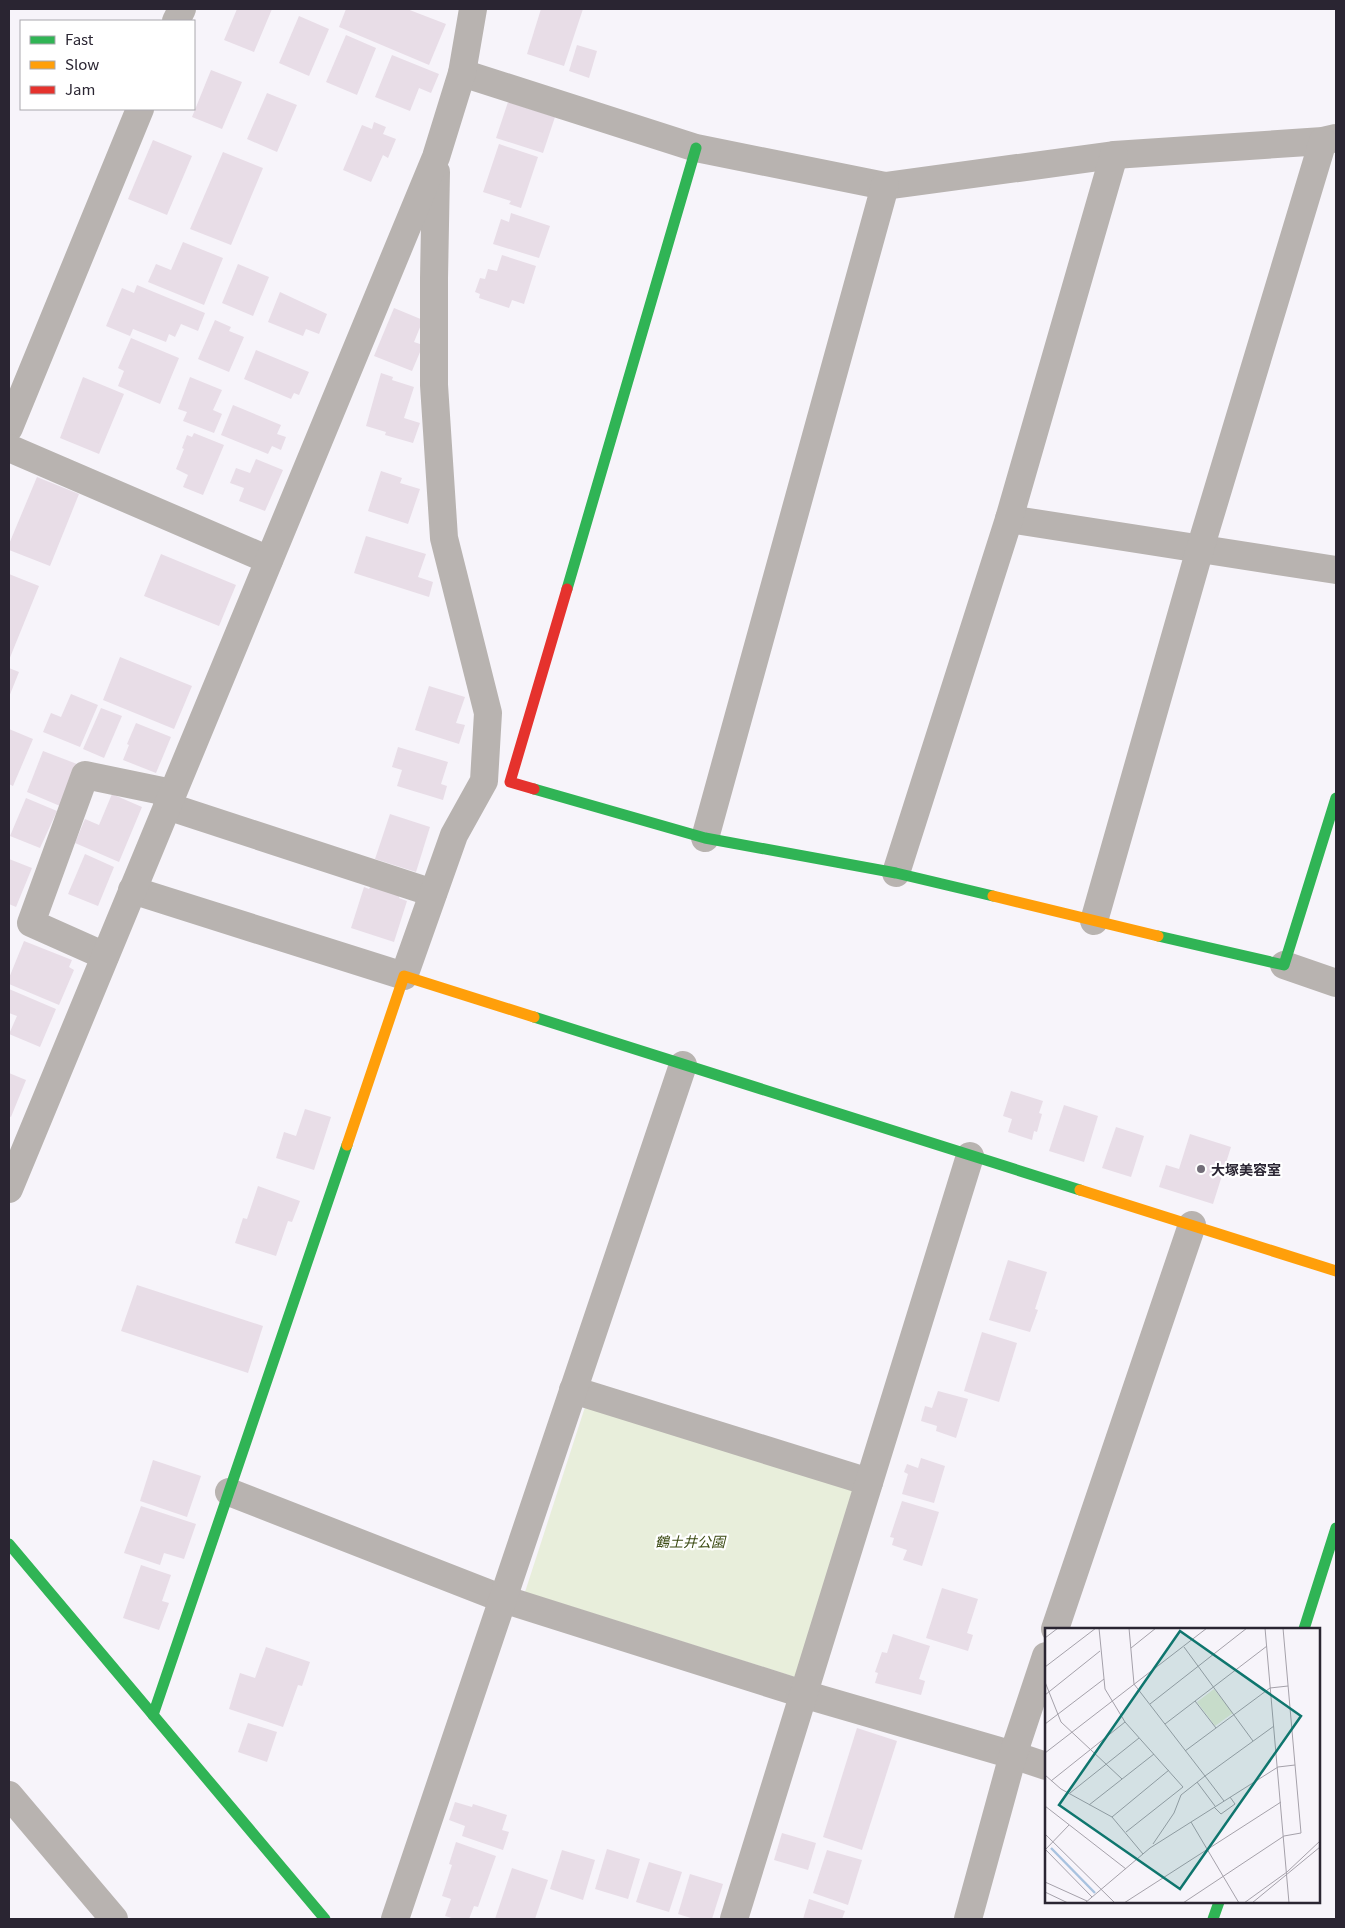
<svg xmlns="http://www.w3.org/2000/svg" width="1345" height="1928" font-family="Georgia,'Noto Sans JP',serif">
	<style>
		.green { fill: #e8eedb }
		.building { fill: #e8dde7 }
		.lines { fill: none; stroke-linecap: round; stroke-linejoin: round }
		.street { stroke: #b8b3b0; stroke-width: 28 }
		.fast { stroke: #30b455; stroke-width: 11 }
		.slow { stroke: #ff9f0a; stroke-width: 11 }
		.jam { stroke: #e5322d; stroke-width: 11 }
		.poi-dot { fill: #726d78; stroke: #fff; stroke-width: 2 }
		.labels { text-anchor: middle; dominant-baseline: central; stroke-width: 4.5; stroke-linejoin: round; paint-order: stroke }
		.poi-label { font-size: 14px; font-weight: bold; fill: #2a2532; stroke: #fff; text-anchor: start }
		.park-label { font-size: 14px; font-style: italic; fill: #3a4911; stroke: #fff }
		.inset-river { fill: none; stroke: #a8c2df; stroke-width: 2.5 }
		.inset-road { fill: none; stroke: #a5a1aa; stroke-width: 1 }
		.view { fill: #0f766e; fill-opacity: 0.15; stroke: #0f766e; stroke-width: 2.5 }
		.inset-edge { fill: none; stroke: #2a2532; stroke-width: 2.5 }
	</style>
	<rect width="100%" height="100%" fill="#f7f4fa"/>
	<polygon class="green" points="586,1404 856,1489 795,1677 525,1592"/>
	<g class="building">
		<polygon points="237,9 272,9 254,52 224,40"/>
		<polygon points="346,9 407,9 446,24 429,65 339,27"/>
		<polygon points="541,9 583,9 564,66 527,54"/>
		<polygon points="299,16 329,29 309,76 279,63"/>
		<polygon points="346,35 376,48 357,95 326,82"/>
		<polygon points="577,45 597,51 589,78 569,71"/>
		<polygon points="392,55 439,74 431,93 419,88 410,111 375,97"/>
		<polygon points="211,70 242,82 222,129 192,117"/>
		<polygon points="267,93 297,105 277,152 247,139"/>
		<polygon points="508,102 555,117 543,153 496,138"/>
		<polygon points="374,122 386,127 383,134 396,139 388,158 383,155 371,182 343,170 362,125 372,129"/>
		<polygon points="153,140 192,156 167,215 128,199"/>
		<polygon points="499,144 538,157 521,208 509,204 511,201 483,192"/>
		<polygon points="223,152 263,168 231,245 190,229"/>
		<polygon points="511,213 550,226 539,258 493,244 501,219 509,222"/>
		<polygon points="183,242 223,258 204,305 148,282 156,264 171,270"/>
		<polygon points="502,255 536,266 524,304 512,300 509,308 479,298 480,294 475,292 480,278 485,279 488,269 497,271"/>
		<polygon points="238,264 269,277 253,316 222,303"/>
		<polygon points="137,285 205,313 198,331 181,324 175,337 169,334 166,342 133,329 130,336 106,326 122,288 134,293"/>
		<polygon points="280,292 327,314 319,334 306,329 303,336 268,322"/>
		<polygon points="394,308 423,320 414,342 423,345 412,371 374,356"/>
		<polygon points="215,320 231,327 229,331 244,337 229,372 198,359"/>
		<polygon points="131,338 179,358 160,404 118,386 124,371 118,368"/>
		<polygon points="256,350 309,372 299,395 294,393 291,399 244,379"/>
		<polygon points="381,373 393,377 392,380 414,387 404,418 420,423 413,443 385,435 386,432 366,426"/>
		<polygon points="83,377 124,394 99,454 60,438"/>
		<polygon points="190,377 222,390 213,410 222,414 214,433 183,421 187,412 178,409"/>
		<polygon points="233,405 281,425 277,434 286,437 281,450 272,446 268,454 221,435"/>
		<polygon points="194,433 224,445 203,495 183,487 188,475 176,469 184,449 182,448 187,435 192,437"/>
		<polygon points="256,459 283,470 265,511 239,501 244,488 230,483 236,468 250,473"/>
		<polygon points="381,471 402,478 400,483 420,489 408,524 368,511"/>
		<polygon points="37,477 79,494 50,566 9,550 9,544"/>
		<polygon points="366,536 426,554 418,577 433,582 429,597 354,573"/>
		<polygon points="161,554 236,585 219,626 144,596"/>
		<polygon points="9,574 39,586 9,660"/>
		<polygon points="120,657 192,686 174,729 103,700"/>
		<polygon points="9,668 19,672 9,697"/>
		<polygon points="429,686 465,697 456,723 465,725 459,744 415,730"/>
		<polygon points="71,694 98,705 80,747 43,732 51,713 61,717"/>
		<polygon points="101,708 122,716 104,758 83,749"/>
		<polygon points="136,723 171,737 156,773 123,760 129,745 127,744"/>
		<polygon points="9,729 33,739 13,786 9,784"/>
		<polygon points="398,747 448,762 441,784 447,786 443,800 397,786 402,770 392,767"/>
		<polygon points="43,751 77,764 60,806 27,792"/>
		<polygon points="112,794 142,807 119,862 75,843 85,819 99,825"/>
		<polygon points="26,798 57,811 40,848 10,836"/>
		<polygon points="390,814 430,827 416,872 375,859"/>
		<polygon points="85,854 114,867 98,906 68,894"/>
		<polygon points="9,859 32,868 16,907 9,904"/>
		<polygon points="371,885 400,894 399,898 407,901 394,942 351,928 364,887 369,889"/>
		<polygon points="24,941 72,960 69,967 74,970 59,1005 9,984 9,978"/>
		<polygon points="9,989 56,1009 40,1047 9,1034 17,1016 9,1013"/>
		<polygon points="9,1073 26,1080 11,1117 9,1116"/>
		<polygon points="1011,1091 1043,1101 1039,1113 1042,1114 1037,1132 1034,1131 1032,1140 1008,1132 1012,1119 1003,1116"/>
		<polygon points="1064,1105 1098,1116 1084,1162 1049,1151"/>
		<polygon points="305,1109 331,1117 314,1170 276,1158 284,1132 296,1136"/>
		<polygon points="1116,1127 1144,1136 1131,1177 1102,1168"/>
		<polygon points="1190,1134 1231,1147 1213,1204 1159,1187 1166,1165 1179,1169"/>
		<polygon points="258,1186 300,1201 292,1222 288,1221 276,1256 235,1243 243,1218 247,1219"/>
		<polygon points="1008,1260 1047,1272 1035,1309 1038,1310 1030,1332 989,1320"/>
		<polygon points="137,1285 263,1326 248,1373 121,1331"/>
		<polygon points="982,1332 1017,1343 999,1402 964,1391"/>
		<polygon points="938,1391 968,1399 956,1438 936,1431 937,1426 921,1421 925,1406 932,1408"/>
		<polygon points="921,1458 945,1466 934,1503 902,1494 908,1474 904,1472 907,1464 918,1468"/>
		<polygon points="153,1460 201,1476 187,1517 140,1501"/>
		<polygon points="902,1501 939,1512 922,1566 903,1560 907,1550 892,1545 894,1538 890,1537"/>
		<polygon points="141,1506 196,1524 184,1559 164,1553 160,1565 124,1553"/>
		<polygon points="141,1565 171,1575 162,1601 169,1603 159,1630 123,1618"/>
		<polygon points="942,1588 978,1599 967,1633 973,1635 968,1651 926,1638"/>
		<polygon points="893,1634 930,1646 919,1679 925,1681 921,1695 875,1683 878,1673 875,1672 882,1652 887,1653"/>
		<polygon points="266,1647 310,1662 302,1686 298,1685 283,1727 229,1709 240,1673 255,1678"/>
		<polygon points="248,1723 277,1732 267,1762 238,1752"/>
		<polygon points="857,1728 897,1741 862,1850 823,1837"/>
		<polygon points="455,1802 472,1807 473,1804 507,1815 502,1830 509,1832 503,1850 462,1836 465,1826 449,1820"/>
		<polygon points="782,1833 816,1843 808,1870 774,1860"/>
		<polygon points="456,1842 496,1856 478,1907 474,1906 469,1919 455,1919 445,1916 451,1899 442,1896 452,1865 449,1864"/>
		<polygon points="607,1849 640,1859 628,1899 595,1889"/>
		<polygon points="562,1850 595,1860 583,1900 550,1889"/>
		<polygon points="827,1850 862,1860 848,1905 813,1893"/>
		<polygon points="649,1862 682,1872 669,1912 636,1902"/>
		<polygon points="512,1868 548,1880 535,1919 495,1919"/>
		<polygon points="690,1874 723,1884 712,1919 694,1919 678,1914"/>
		<polygon points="809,1899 845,1911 842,1919 803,1919"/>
	</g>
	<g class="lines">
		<g class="street">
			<polyline points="176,21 182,9"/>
			<polyline points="462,73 696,148 885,186 1114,155 1323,141 1336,138"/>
			<polyline points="9,428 140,109"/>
			<polyline points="9,448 269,560"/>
			<polyline points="1009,519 1336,570"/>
			<polyline points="167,806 433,893"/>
			<polyline points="705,838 885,186"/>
			<polyline points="896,873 1009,519 1114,155"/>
			<polyline points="132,890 404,976 454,835 484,781 488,713 444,538 434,385 434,278 436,172"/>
			<polyline points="1094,921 1200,549 1323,141"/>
			<polyline points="105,956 31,923 85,775 172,793"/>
			<polyline points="1284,965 1336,983"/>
			<polyline points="9,1189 436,157 462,73 473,9"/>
			<polyline points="573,1390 869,1482"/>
			<polyline points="229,1492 503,1599 803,1694 1013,1755 1046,1766"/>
			<polyline points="1055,1629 1192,1225"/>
			<polyline points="9,1795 114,1919"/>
			<polyline points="395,1919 683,1065"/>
			<polyline points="734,1919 970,1156"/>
			<polyline points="968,1919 1013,1755 1046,1656"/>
		</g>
		<g class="fast">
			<polyline points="567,589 696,148"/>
			<polyline points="534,789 705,838 896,873 993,896"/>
			<polyline points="1158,936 1284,965 1336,798"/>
			<polyline points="534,1017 1080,1190"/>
			<polyline points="9,1544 325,1919"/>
			<polyline points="1304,1629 1336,1528"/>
			<polyline points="153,1715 347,1145"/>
			<polyline points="1213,1919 1219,1902"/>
		</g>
		<g class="slow">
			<polyline points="993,896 1158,936"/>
			<polyline points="347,1145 404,976 534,1017"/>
			<polyline points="1080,1190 1336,1271"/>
		</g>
		<polyline class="jam" points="534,789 510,782 567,589"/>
	</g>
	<circle class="poi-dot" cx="1201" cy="1169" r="5"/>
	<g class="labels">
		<g class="poi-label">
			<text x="1211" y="1169">大塚美容室</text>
		</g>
		<g class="park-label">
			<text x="690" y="1541">鶴土井公園</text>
		</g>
	</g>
	<g transform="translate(1045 1628)">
		<rect width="275" height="275" fill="#f7f4fa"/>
		<path d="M169 61 188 85 170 98 152 74Z" fill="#e8eedb"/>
		<path class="inset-river" d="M6 220 50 265"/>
		<path class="inset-road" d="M54 0 60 61 80 94M84 0 89 56 160 148 229 98M220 0 244 275M0 10 13 0M139 19 208 113M86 20 111 0M0 39 51 0M0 54 16 94 77 151M0 67 55 23M150 73 171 100M105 76 202 0M0 96 59 51M120 96 222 18M140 123 225 60 243 58M0 125 162 0M0 147 16 161 67 189 98 226M6 153 80 94 138 159 81 204M152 154 170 178M25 165 94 110M44 177 109 126M0 178 81 241M169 179 176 186 190 176 185 169M67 189 124 142M146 194 194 275M0 206 70 275M108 216 129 185 136 167 160 148 179 173M0 221 47 269M0 222 24 197M0 254 42 273M0 264 23 275M40 275 105 220 233 139 250 137M79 275 236 174M138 275 239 208 256 205 238 0M199 275 242 244 275 213M207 275 275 219"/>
		<path class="view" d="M135 3 256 88 135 261 14 177Z"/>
		<rect width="275" height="275" class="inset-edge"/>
	</g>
	<rect width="1345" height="1928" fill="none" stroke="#2a2532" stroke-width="20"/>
	<rect x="20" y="20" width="175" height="90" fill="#ffffff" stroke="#aaa8ad"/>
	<rect x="30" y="36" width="25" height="8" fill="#30b455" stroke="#aaa8ad"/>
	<text x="65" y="45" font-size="15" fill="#2a2532">Fast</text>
	<rect x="30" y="61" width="25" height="8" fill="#ff9f0a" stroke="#aaa8ad"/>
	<text x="65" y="70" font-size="15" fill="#2a2532">Slow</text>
	<rect x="30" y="86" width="25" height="8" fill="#e5322d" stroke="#aaa8ad"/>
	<text x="65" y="95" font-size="15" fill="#2a2532">Jam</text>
</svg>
